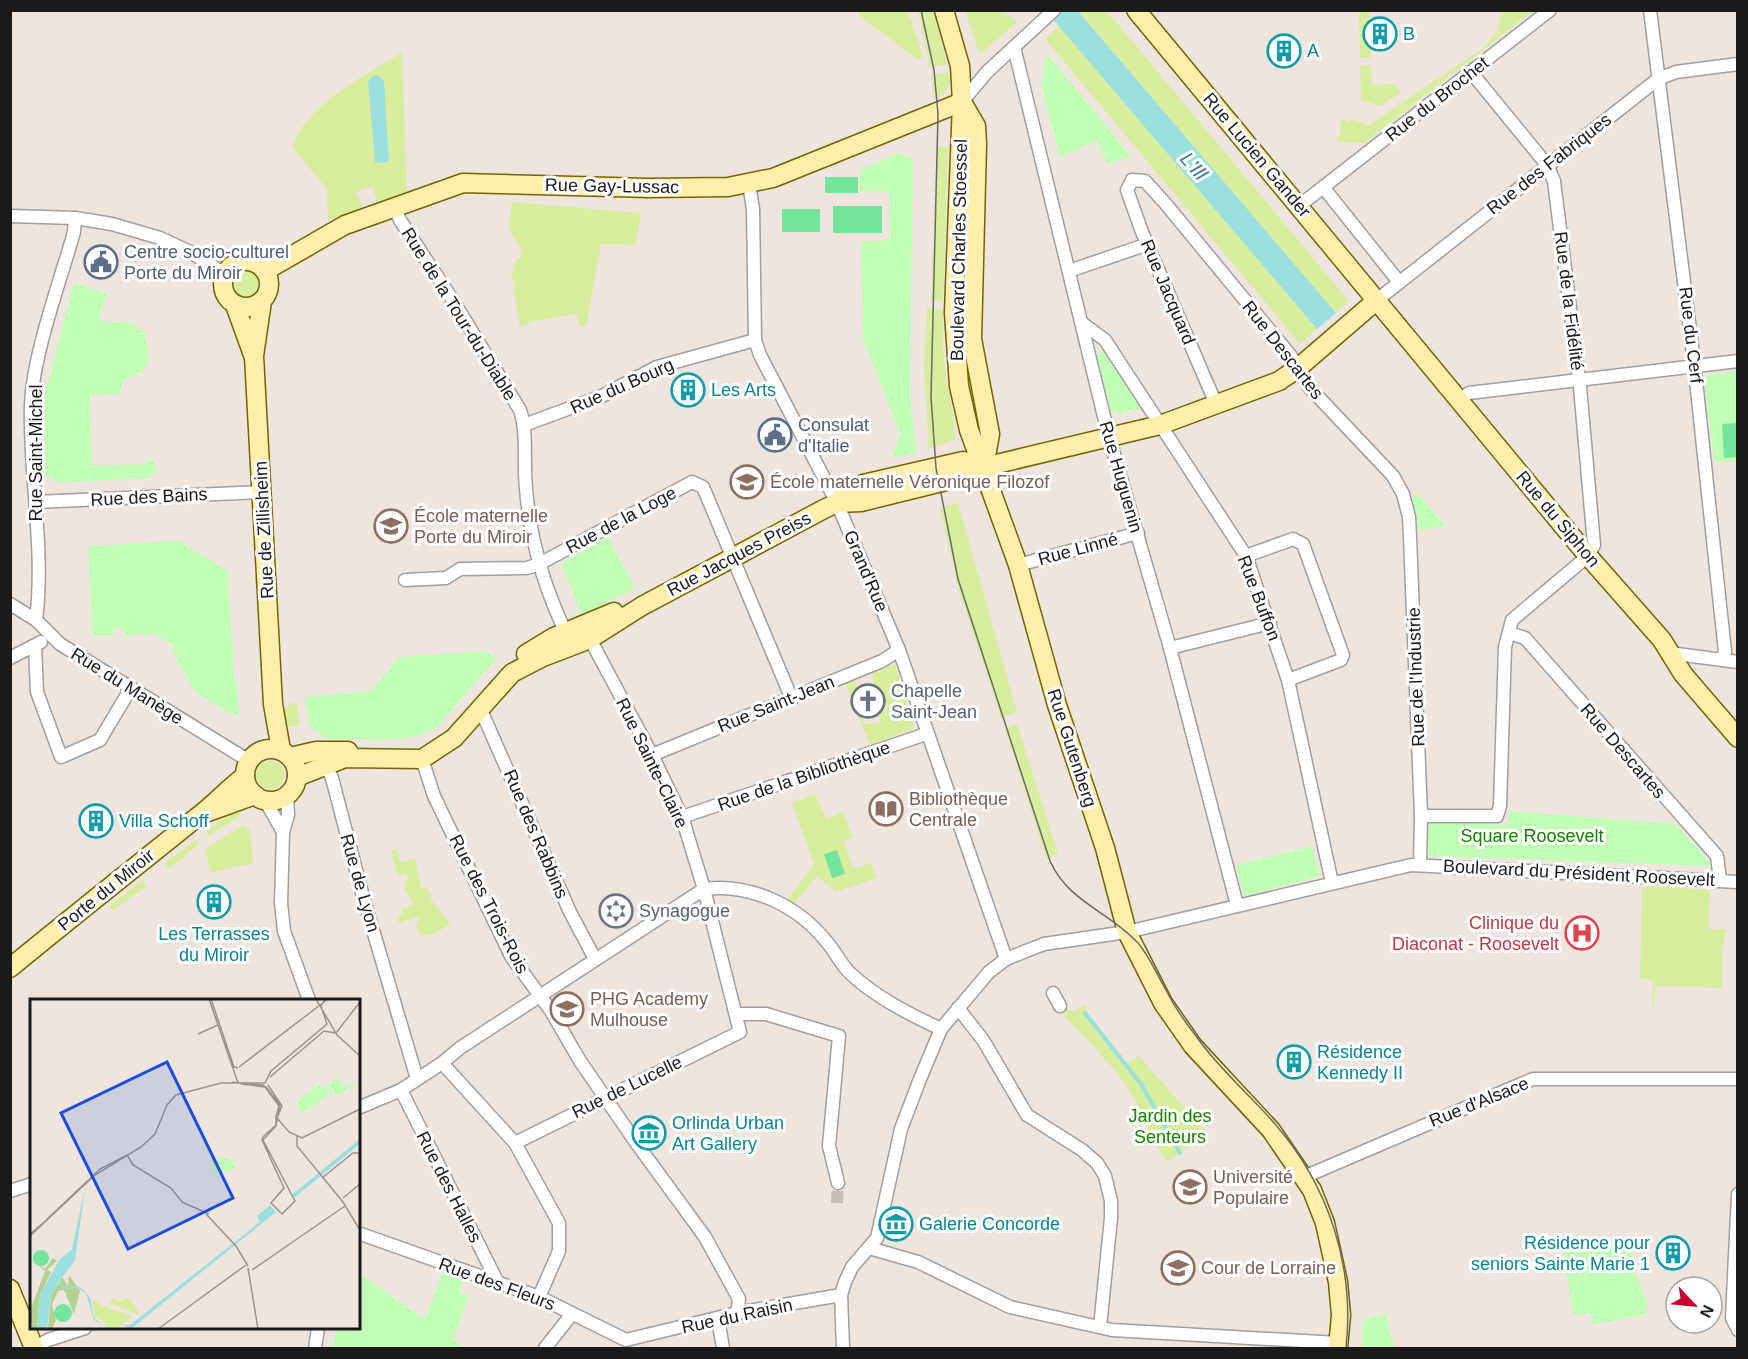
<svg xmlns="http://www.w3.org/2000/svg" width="1748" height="1359" font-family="Arial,sans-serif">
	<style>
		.grass { fill: #d9ed9f }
		.park { fill: #c2feb6 }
		.pitch { fill: #75e59e }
		.water { fill: #9be0df }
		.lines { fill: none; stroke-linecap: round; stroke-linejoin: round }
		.stream { stroke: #9be0df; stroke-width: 4 }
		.street-tunnel { stroke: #c4bdb8; stroke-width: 12; stroke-dasharray: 12 6; stroke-linecap: butt }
		.street-casing { stroke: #9f9f9f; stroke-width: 15 }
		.secondary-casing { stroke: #736400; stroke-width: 21 }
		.street { stroke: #fff; stroke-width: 12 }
		.secondary { stroke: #ffefac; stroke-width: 18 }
		.tram { stroke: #696969; stroke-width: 1.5 }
		.labels { text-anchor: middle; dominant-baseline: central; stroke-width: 6; stroke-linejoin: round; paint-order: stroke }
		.culture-label { font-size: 18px; fill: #0d838f; stroke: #fff; text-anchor: start }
		.street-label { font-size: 18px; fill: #1b1b1b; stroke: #fff }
		.service-label { font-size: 18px; fill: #4e5e75; stroke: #fff; text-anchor: start }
		.education-label { font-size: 18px; fill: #785e54; stroke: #fff; text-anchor: start }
		.worship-label { font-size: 18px; fill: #5b616d; stroke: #fff; text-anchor: start }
		.park-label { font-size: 18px; fill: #167f02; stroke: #fff }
		.health-label { font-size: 18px; fill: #be3a42; stroke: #fff; text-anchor: end }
		.water-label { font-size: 20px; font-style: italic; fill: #377a91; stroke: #fff }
		.inset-road { fill: none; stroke: #9a9491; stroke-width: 1.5 }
		.view { fill: #1d4ed8; fill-opacity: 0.15; stroke: #1d4ed8; stroke-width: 3 }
		.inset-edge { fill: none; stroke: #1b1b1b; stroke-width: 3 }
	</style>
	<rect width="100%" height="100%" fill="#eee5df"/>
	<g class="grass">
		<polygon points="859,11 908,11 923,57 918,60 857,14"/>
		<polygon points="918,11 933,11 947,64 930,68"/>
		<polygon points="965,11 1003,11 1017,22 980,55"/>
		<polygon points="1078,11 1107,11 1349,301 1336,313"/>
		<polygon points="1359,11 1370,11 1371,58 1360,58"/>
		<polygon points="1501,11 1533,11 1364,143 1337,142 1337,137 1340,137 1341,118 1350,123 1351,119 1369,125 1483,48 1498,30"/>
		<polygon points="1059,26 1317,329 1300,344 1045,39"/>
		<path d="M402 52 407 195 378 203 372 186 356 192 363 209 328 220 327 189 292 147C308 102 364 77 402 52Z"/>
		<polygon points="1360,65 1371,65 1372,85 1394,84 1401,92 1381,106 1361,100"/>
		<path d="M948 72C952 85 947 94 934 99L931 75Z"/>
		<polygon points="937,146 948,147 943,301 931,301"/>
		<polygon points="512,202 641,213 636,245 601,244 586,327 579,325 577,314 529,322 529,324 520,327 514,292 515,282 511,278 517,258 520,258 522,252 509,228"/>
		<circle cx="245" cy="285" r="15"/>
		<path d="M927 308 943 310C942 336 943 362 948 389 951 406 957 422 954 440L929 449 924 366Z"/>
		<polygon points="958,503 1017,712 1001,718 958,588 940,507"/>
		<polygon points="895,664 915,728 870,745 845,683 855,679 864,725 880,722 879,713 887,711 886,703 877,705 872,673"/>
		<polygon points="291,703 297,703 299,726 285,726 283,711"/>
		<polygon points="1017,724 1058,854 1047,860 1005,729"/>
		<circle cx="270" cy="775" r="14"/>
		<polygon points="815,794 826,819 843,811 853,838 844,841 853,869 871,863 877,878 836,892 817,876 794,904 787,900 814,864 792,803"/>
		<polygon points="237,809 240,816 209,836 206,831"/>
		<polygon points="243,825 250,830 253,863 211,873 205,849"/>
		<polygon points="196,840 199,844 168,870 165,862"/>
		<polygon points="397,849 400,862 415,858 421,888 426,887 432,896 430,898 450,924 434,934 421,936 416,927 419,917 399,923 397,916 402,914 402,908 414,905 406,892 404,882 409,880 405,873 398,876 391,851"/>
		<polygon points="143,880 147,886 112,911 109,906"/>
		<polygon points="1649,886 1710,890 1709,929 1726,929 1722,952 1722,988 1655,986 1654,1007 1652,1006 1653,980 1640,979 1642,888"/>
		<path d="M1063 1005 1073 1012 1084 1005 1093 1022 1127 1064 1139 1056 1207 1133 1167 1162C1153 1143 1148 1127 1139 1108 1121 1071 1089 1042 1062 1014L1057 1007Z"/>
	</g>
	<g class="park">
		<polygon points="1047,53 1131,156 1107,165 1098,140 1060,157 1041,86"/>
		<polygon points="899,153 913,159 910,396 916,453 892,458 900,434 863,339 861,241 890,240 889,192 860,191 861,169"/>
		<path d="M74 283 107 293 99 321 134 323 135 329H142C148 336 152 363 144 370 138 375 130 376 123 382L120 394 90 396 92 466 145 464 148 460H154L158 473 150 474V478L57 483 52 477H44L43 401Z"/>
		<polygon points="1106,350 1140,403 1138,409 1120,414 1111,411 1097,354"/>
		<polygon points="1737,371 1737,461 1714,462 1704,379 1708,375"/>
		<polygon points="1418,494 1446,526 1415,530 1411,500"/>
		<polygon points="608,537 635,588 582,616 561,564"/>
		<polygon points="179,541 228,571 234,680 237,681 239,714 235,716 195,692 176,659 178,656 171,651 174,646 150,632 147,637 139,632 136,636 124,636 124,629 113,629 113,636 92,636 88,546"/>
		<path d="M486 651 497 658 437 727C407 746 360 739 326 739L309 725 305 697 371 691 399 657Z"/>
		<polygon points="1509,811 1676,824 1713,866 1427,856 1428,822 1508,825"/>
		<polygon points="1312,846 1320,877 1244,896 1236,865"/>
		<polygon points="1561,1239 1630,1242 1633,1266 1648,1306 1645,1315 1592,1325 1591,1313 1573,1315"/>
		<polygon points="443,1271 464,1279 459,1293 469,1296 453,1339 467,1348 333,1348 336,1328 358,1328 359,1273 425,1319"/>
		<polygon points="1386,1314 1394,1348 1362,1348 1363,1319"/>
	</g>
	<g class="pitch">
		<rect x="825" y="177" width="33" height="16"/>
		<rect x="833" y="206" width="49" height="27"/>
		<rect x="782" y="209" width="38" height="23"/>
		<polygon points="1737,423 1737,457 1724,458 1722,424"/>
		<polygon points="837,850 845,874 832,878 824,854"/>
	</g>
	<g class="water">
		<polygon points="1046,11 1078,11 1336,313 1317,329"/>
		<polygon points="378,75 384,81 389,162 375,163 368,81 373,76"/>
	</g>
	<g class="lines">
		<polyline class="stream" points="1085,1013 1141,1084 1180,1153"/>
		<polyline class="street-tunnel" points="837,1203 838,1183"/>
		<g class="street-casing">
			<g id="street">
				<polyline points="1650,10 1694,362 1725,652 1723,660"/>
				<polyline points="1014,47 1109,437 1170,648 1237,905"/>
				<polyline points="962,102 987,72 1054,10"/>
				<polyline points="749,184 753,209 755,340 760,355 837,503 899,650 1006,959"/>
				<polyline points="1323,187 1399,282"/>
				<polyline points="1299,206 1550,10"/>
				<path d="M394 207 400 220 452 299 520 410C528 434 523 463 526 488 530 541 545 591 569 639"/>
				<polyline points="10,216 75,218 112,224 160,238 190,252 225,274"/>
				<polyline points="1069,271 1148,244"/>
				<polyline points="1377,300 1658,79 1676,72 1738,64"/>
				<polyline points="1082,323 1105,340 1246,556 1288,680 1332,883"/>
				<polyline points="1458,400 1469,393 1738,361"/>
				<polyline points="1216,404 1142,232 1127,190 1132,180 1145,181 1165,203 1291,356 1309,387 1393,476 1403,494 1409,517 1410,537 1421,816 1420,865"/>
				<polyline points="524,425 600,397 657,367 755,340"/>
				<polyline points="36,502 262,492"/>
				<polyline points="1246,556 1293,539 1303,544 1343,655 1341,660 1288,680"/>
				<polyline points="1018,565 1138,533"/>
				<polyline points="405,580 446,578 460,569 527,568 539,564 692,482 703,487 791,697"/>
				<polyline points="10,604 36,620 60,644 249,761"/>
				<path d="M36 620C45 549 29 476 31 405 33 354 60 282 74 232L75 218"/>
				<polyline points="1509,633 1525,638 1717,856 1720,880"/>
				<polyline points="35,646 37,692 61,757 100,740 131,688"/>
				<polyline points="1170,648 1270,623"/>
				<polyline points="1669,653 1738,662"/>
				<polyline points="10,658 41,642"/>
				<polyline points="480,708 570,912 595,959"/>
				<polyline points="652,755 882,661 899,650"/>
				<polyline points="422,759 434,796 511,956 551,1011 580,1061 637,1144 705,1237 739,1299 737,1313"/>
				<polyline points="325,764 332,778 362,893 417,1079"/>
				<polyline points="287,795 288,815 283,832 281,903 284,931 309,1000"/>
				<polyline points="265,800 283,832"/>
				<polyline points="1421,816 1497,816 1500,806 1505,647 1512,620 1588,556 1594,545 1580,387 1554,181 1547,165 1471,72"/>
				<polyline points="682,817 926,734"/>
				<polyline points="1053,993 1060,1006"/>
				<polyline points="958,1008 983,1040 1027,1115 1082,1150 1097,1163 1105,1176 1111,1201 1111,1218 1100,1327"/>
				<polyline points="737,1014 766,1014 839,1036 829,1146 838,1183"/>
				<polyline points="442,1063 515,1143 559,1223 559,1251 539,1297"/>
				<polyline points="401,1090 498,1283"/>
				<path d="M358 1108 401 1090 442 1063 460 1048 704 889C750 883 797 905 826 941 835 951 841 965 851 974 877 998 909 1014 941 1029"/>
				<polyline points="515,1143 740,1032 704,889 682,817 652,755 590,639"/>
				<polyline points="1304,1177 1533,1079 1738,1079"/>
				<polyline points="10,1191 32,1184"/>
				<polyline points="1738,1194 1732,1318 1738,1330"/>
				<polyline points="358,1233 539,1297 626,1340 737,1313 841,1295"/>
				<polyline points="869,1248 918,1262 1010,1307 1112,1330 1339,1343"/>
				<polyline points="718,1319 723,1348"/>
				<polyline points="34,1348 48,1340 85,1328"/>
				<polyline points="315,1348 318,1328"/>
				<polyline points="545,1348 572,1314"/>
				<polyline points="843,1348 841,1295 845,1282 852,1267 877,1238 901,1129 920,1079 941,1029 989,972 1006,959 1044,944 1127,932 1411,865 1738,882"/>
			</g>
		</g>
		<g class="secondary-casing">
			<g id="secondary">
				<polyline points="944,10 960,66 962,102 954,313 959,386 969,430 1018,565 1057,705 1105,848 1127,932 1163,1003 1193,1046 1271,1130 1312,1190 1325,1223 1338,1282 1341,1315 1338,1348"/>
				<polyline points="1136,10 1588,556 1662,640 1683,674 1738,738"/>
				<polyline points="962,102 976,126 977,144 972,339 990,434 984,467"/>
				<circle cx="246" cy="284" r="23"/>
				<polyline points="265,271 345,225 463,183 649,188 728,187 773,178 962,102"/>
				<polyline points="262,301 254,356 273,704 281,750"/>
				<polyline points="235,305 253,355"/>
				<polyline points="837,503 847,490 863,484 963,461 984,467"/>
				<polyline points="526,654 554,637 614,612"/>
				<circle cx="271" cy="775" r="26"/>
				<polyline points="290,757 316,751 348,751"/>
				<polyline points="297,777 345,758 422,759 454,738 512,673 543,657 590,639 642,606 824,509 837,503 861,502 946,481 984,467 1160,425 1279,381 1298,368 1377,300"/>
				<polyline points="205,813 255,795"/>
				<path d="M10 968C72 917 134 868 196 818 214 805 227 789 245 776"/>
				<polyline points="10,1289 34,1348"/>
			</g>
		</g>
		<use href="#street" class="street"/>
		<use href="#secondary" class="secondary"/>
		<path class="tram" d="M921 10 934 70 938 114 931 397 936 468 958 579 1050 861C1069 903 1109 911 1138 943 1150 957 1157 975 1166 990 1174 1006 1185 1022 1196 1036 1218 1068 1250 1095 1275 1124 1329 1186 1355 1267 1346 1348"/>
	</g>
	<defs>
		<g id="building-ring" transform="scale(1.725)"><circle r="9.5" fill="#fff" stroke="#0f9aa8" stroke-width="1.5"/><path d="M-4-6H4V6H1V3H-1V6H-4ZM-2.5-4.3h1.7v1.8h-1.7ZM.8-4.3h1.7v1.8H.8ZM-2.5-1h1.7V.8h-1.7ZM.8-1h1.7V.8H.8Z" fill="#0f9aa8"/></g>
		<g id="civic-ring" transform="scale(1.725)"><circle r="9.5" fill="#fff" stroke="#5c6f8a" stroke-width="1.5"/><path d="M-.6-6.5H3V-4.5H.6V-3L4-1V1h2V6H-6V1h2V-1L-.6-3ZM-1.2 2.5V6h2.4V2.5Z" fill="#5c6f8a"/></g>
		<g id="school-ring" transform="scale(1.725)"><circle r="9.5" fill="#fff" stroke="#8d6e63" stroke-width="1.5"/><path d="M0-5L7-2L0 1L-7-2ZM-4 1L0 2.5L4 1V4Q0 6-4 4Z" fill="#8d6e63"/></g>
		<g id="church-ring" transform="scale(1.725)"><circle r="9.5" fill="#fff" stroke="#6b7280" stroke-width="1.5"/><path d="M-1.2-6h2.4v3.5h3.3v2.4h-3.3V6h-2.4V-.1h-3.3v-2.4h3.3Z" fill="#6b7280"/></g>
		<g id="library-ring" transform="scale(1.725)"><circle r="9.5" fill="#fff" stroke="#8d6e63" stroke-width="1.5"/><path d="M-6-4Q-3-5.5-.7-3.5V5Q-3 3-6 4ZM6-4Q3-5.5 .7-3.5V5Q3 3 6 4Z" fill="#8d6e63"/></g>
		<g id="synagogue-ring" transform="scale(1.725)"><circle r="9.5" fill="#fff" stroke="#6b7280" stroke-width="1.5"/><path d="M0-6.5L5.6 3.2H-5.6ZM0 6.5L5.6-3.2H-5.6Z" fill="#6b7280"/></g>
		<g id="hospital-ring" transform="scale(1.725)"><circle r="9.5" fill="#fff" stroke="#e0444e" stroke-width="1.5"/><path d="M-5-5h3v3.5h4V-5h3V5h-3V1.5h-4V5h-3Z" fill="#e0444e"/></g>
		<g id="university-ring" transform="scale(1.725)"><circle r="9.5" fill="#fff" stroke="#8d6e63" stroke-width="1.5"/><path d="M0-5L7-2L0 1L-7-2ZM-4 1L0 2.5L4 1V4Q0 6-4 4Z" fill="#8d6e63"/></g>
		<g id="museum-ring" transform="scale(1.725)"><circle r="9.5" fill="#fff" stroke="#0f9aa8" stroke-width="1.5"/><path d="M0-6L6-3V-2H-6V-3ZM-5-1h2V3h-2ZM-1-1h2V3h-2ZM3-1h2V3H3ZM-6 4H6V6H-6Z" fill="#0f9aa8"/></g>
	</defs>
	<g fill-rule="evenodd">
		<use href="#building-ring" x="1380" y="34"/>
		<use href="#building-ring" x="1284" y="51"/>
		<use href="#civic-ring" x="101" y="262"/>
		<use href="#building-ring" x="688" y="390"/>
		<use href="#civic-ring" x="775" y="435"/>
		<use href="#school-ring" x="747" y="482"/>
		<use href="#school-ring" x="391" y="526"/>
		<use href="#church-ring" x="868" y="701"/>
		<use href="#library-ring" x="886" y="809"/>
		<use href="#building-ring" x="96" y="821"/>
		<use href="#building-ring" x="214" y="902"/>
		<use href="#synagogue-ring" x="616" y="911"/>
		<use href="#hospital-ring" x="1582" y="933"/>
		<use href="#university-ring" x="567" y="1009"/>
		<use href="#building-ring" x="1294" y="1062"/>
		<use href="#museum-ring" x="649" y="1133"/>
		<use href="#university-ring" x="1190" y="1187"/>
		<use href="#museum-ring" x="896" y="1224"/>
		<use href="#building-ring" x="1673" y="1253"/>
		<use href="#school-ring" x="1178" y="1268"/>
	</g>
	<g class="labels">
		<g class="culture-label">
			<text x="1403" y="34">B</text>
			<text x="1307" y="51">A</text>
			<text x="711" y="390">Les Arts</text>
			<text x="119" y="821">Villa Schoff</text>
			<text x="214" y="934" text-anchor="middle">Les Terrasses<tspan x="214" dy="21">du Miroir</tspan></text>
			<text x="1317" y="1052">Résidence<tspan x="1317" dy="21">Kennedy II</tspan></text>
			<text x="672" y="1123">Orlinda Urban<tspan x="672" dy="21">Art Gallery</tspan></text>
			<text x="919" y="1224">Galerie Concorde</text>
			<text x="1650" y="1243" text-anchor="end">Résidence pour<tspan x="1650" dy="21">seniors Sainte Marie 1</tspan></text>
		</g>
		<g class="street-label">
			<text transform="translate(1437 99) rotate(-38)">Rue du Brochet</text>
			<text transform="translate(1257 155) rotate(50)">Rue Lucien Gander</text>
			<text transform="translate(1549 164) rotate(-38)">Rue des Fabriques</text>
			<text transform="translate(612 186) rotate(1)">Rue Gay-Lussac</text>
			<text transform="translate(959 250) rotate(-89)">Boulevard Charles Stoessel</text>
			<text transform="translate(1168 292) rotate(67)">Rue Jacquard</text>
			<text transform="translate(1569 301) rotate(83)">Rue de la Fidélité</text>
			<text transform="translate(459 314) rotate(58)">Rue de la Tour-du-Diable</text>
			<text transform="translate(1691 335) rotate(83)">Rue du Cerf</text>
			<text transform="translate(1283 350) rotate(52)">Rue Descartes</text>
			<text transform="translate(622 386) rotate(-24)">Rue du Bourg</text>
			<text transform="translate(36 453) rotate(-90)">Rue Saint-Michel</text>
			<text transform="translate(1121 477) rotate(74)">Rue Huguenin</text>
			<text transform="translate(149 497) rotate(-3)">Rue des Bains</text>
			<text transform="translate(1558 519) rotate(50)">Rue du Siphon</text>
			<text transform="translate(621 520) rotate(-28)">Rue de la Loge</text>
			<text transform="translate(264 530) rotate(-93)">Rue de Zillisheim</text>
			<text transform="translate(1078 549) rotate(-15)">Rue Linné</text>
			<text transform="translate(739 554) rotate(-28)">Rue Jacques Preiss</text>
			<text transform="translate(866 571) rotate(67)">Grand'Rue</text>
			<text transform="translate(1259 598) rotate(69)">Rue Buffon</text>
			<text transform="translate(1416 677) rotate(-92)">Rue de l'Industrie</text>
			<text transform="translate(127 686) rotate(32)">Rue du Manège</text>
			<text transform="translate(776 704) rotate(-22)">Rue Saint-Jean</text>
			<text transform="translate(1072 748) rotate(72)">Rue Gutenberg</text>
			<text transform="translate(1623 751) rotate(49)">Rue Descartes</text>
			<text transform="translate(652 763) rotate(64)">Rue Sainte-Claire</text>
			<text transform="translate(804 776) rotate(-19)">Rue de la Bibliothèque</text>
			<text transform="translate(536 834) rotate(67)">Rue des Rabbins</text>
			<text transform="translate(1579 873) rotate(3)">Boulevard du Président Roosevelt</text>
			<text transform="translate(360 883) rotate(74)">Rue de Lyon</text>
			<text transform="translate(106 890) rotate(-39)">Porte du Miroir</text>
			<text transform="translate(489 904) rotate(63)">Rue des Trois-Rois</text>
			<text transform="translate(627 1087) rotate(-26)">Rue de Lucelle</text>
			<text transform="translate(1479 1102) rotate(-22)">Rue d'Alsace</text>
			<text transform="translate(449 1187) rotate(63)">Rue des Halles</text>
			<text transform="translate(497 1284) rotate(20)">Rue des Fleurs</text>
			<text transform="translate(737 1316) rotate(-12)">Rue du Raisin</text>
		</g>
		<g class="service-label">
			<text x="124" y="252">Centre socio-culturel<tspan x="124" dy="21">Porte du Miroir</tspan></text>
			<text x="798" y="425">Consulat<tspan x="798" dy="21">d'Italie</tspan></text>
		</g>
		<g class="education-label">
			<text x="770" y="482">École maternelle Véronique Filozof</text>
			<text x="414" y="516">École maternelle<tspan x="414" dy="21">Porte du Miroir</tspan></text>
			<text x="909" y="799">Bibliothèque<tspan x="909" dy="21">Centrale</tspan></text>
			<text x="590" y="999">PHG Academy<tspan x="590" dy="21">Mulhouse</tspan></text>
			<text x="1213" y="1177">Université<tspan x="1213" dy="21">Populaire</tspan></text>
			<text x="1201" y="1268">Cour de Lorraine</text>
		</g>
		<g class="worship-label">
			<text x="891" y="691">Chapelle<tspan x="891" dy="21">Saint-Jean</tspan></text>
			<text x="639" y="911">Synagogue</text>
		</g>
		<g class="park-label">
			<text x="1532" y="836">Square Roosevelt</text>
			<text x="1170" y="1116">Jardin des<tspan x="1170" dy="21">Senteurs</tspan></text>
		</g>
		<g class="health-label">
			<text x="1559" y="923">Clinique du<tspan x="1559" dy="21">Diaconat - Roosevelt</tspan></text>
		</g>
		<g class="water-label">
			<text transform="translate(1194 166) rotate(49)">L'Ill</text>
		</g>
	</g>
	<g transform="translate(30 999)">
		<rect width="330" height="330" fill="#eee5df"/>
		<path d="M286 89H296L299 95 288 103 282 97 276 100 281 104 277 110 268 108 270 101ZM98 298 110 313 107 315 78 304 84 299 92 303ZM65 300 72 307 103 317 87 329 76 330 75 319 74 323 65 318 62 301Z" fill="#d9ed9f"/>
		<path d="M0 259 15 270 23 259 27 262 17 271 21 273 10 296 7 330H2L0 312 15 272ZM39 276 50 292 44 315 34 291 28 292 22 306 26 321 22 330H18L21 297 32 278 38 287Z" fill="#b3d190"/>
		<path d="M309 79 312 87 328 85 306 98 298 85ZM289 85 293 89 296 86 301 95 272 114 266 106 269 100ZM184 158 201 160 207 169 183 175 184 168 179 166 184 164Z" fill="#c2feb6"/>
		<path d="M3 259a8 8 0 1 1 16 0a8 8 0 1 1-16 0ZM24 314a9 9 0 1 1 18 0a9 9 0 1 1-18 0Z" fill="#75e59e"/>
		<path d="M330 140V145L264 199 263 195ZM55 189 45 262 29 282 35 289 47 287 54 291 60 299 64 319 73 326 64 321 56 294 47 289 34 290 28 284 21 297 17 330H7L10 296 29 261 42 250ZM240 206 246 213 101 330 94 327 100 326 230 223 227 217Z" fill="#9be0df"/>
		<path class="inset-road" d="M179 0 207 81 208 83 212 85 235 88 249 107 246 117V126L233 138 232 141 254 189 241 204 252 215 265 202 233 141 246 127 250 106 237 89 233 86H231L215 85 210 84 202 83M181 0 204 68 208 69M286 0 307 36 330 57M306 34 330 3M168 35 188 26M209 68 298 0M240 78 294 32 306 34M238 86 252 107 247 119M247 119 259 133 272 139 330 110M267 136V147L313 203 330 231M97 156 103 166 141 189 153 204M292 179 323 154H330M313 199 330 185M152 203 179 215M176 215 206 247 218 267M17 220 70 170 97 156M0 235 19 219M0 237 65 176 111 148 125 135 137 106 146 96 191 84H235L241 72 297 25 291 7 295 0M218 269 228 330M222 271 315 207M128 330 216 266"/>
		<path class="view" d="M137 63 203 199 98 250 31 114Z"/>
		<rect width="330" height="330" class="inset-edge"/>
	</g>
	<rect width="1748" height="1359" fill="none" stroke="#1b1b1b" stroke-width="24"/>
	<g transform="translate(1694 1305) rotate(116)"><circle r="28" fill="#ffffff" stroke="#a4a4a4" stroke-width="1.5"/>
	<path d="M0-4.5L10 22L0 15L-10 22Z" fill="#c50030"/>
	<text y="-9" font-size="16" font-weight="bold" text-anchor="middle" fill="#1b1b1b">N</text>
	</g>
</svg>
